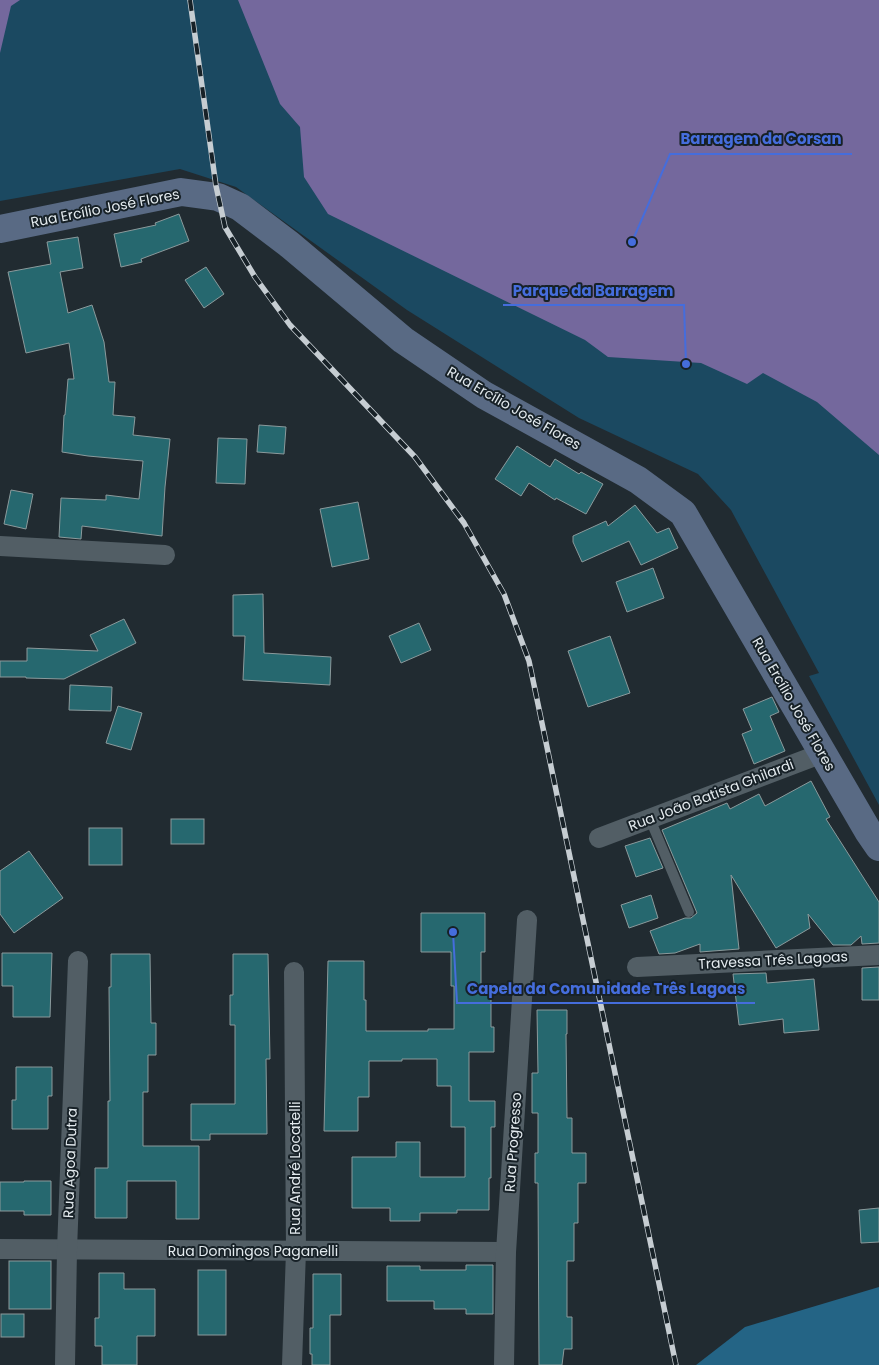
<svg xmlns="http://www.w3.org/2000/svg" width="879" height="1365" font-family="Poppins,sans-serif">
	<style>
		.green { fill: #1b4961 }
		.forest { fill: #246485 }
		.water { fill: #74689d }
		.building { fill: #26686f; stroke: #8b9a9c }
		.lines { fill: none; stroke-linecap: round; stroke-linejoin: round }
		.lane { stroke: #525e65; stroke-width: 10 }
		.street { stroke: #525e65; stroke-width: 20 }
		.secondary { stroke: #596a84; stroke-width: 28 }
		.rail-casing { stroke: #c6cdd2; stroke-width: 5.5 }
		.rail { stroke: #172127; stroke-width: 4; stroke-dasharray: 11; stroke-linecap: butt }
		.labels { text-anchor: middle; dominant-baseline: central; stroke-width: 4; stroke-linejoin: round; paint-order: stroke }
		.street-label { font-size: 14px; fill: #e3eaee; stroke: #172127 }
		.leader { fill: none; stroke: #456ddc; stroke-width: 2 }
		.callout-dot { fill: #456ddc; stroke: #172127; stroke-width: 2 }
		.callout-label { font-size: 15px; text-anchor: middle; font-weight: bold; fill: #456ddc; stroke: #172127; stroke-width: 4; stroke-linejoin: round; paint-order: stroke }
	</style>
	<rect width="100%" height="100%" fill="#212b31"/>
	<polygon class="green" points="0,0 879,0 879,805 809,676 819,673 731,510 698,474 579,418 407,310 236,187 180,169 0,201"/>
	<polygon class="forest" points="879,1287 879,1365 696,1365 745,1327"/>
	<g class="water">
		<polygon points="0,0 20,0 11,6 0,53"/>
		<polygon points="238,0 879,0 879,455 817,402 763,373 747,384 701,363 608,357 585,340 328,214 304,177 300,127 280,104"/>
	</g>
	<g class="building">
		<polygon points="179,214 189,241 141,259 142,262 121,267 114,234 156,225 155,223"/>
		<polygon points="78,237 83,268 60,272 68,313 92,305 104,342 109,382 115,382 113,415 135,417 133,435 170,439 165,487 162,536 82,526 81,539 59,537 61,498 106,500 106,495 139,499 143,461 88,456 62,452 64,415 65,415 68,379 74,379 69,343 26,353 8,272 51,264 47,242"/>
		<polygon points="206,267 224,294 204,308 185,280"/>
		<polygon points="259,425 286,427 284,454 257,452"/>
		<polygon points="218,438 247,439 245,484 216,483"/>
		<polygon points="517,446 550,467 555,459 579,474 581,472 603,484 586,514 556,498 555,500 529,483 521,496 495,479"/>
		<polygon points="11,490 33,494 26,529 4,524"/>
		<polygon points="358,502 369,559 332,567 320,509"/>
		<polygon points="635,505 657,533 669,528 678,548 641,565 629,541 582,562 573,542 573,536 606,521 608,526"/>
		<polygon points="653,568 664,598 627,612 616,582"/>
		<polygon points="263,594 264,653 331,657 330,685 243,680 245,636 233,636 233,595"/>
		<polygon points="124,619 136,643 64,679 26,678 26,677 0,677 0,661 27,661 27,648 98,651 90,635"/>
		<polygon points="419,623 431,650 401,663 389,636"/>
		<polygon points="610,636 630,693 588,707 568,651"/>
		<polygon points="70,685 112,687 111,711 69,710"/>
		<polygon points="772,697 779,712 770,716 785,751 754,764 742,734 752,730 743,709"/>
		<polygon points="118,706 142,713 131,750 106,743"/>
		<polygon points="811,781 830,817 826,819 879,902 879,943 862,944 861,936 851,945 833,945 808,914 810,928 776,948 731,875 739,949 700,952 700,944 675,953 659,954 650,931 685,918 691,918 697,913 662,830 727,803 730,809 759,794 765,806"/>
		<rect x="171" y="819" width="33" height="25"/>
		<rect x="89" y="828" width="33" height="37"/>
		<polygon points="650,838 663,868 636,877 625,846"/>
		<polygon points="29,851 63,898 14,933 0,914 0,871"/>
		<polygon points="651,895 658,918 629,928 621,905"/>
		<polygon points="421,913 485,913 485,952 481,952 481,992 491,992 491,1027 494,1027 494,1052 469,1052 469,1101 495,1101 495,1127 491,1127 491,1178 489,1178 489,1210 457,1210 457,1213 420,1213 420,1221 390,1221 390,1208 352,1208 352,1157 396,1157 396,1142 420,1142 420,1177 465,1177 465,1127 451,1127 451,1086 437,1086 437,1059 402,1059 402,1061 369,1061 369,1097 358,1097 358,1131 324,1131 328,961 364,961 364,1000 366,1000 366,1031 428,1031 428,1029 454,1029 454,986 451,986 451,952 421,952"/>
		<polygon points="2,953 52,953 50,1017 13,1017 13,986 2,986"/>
		<polygon points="111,954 150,954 151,1023 156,1023 156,1055 148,1055 148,1092 143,1092 143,1146 199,1146 199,1219 176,1219 176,1181 127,1181 127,1218 95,1218 95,1168 108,1168 108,1101 110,1101 109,987 111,987"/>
		<polygon points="233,954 268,954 270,1059 266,1059 267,1134 210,1134 210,1140 191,1140 191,1104 235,1104 235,1025 230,1025 230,995 233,995"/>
		<polygon points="879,967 879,1000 862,1000 862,968"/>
		<polygon points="766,973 767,983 814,979 819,1030 784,1033 783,1019 739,1025 733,974"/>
		<polygon points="537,1010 567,1010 567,1034 566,1034 567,1118 572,1118 572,1153 586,1153 586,1183 578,1183 578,1223 574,1223 574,1261 567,1261 567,1317 572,1317 572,1349 564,1349 562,1365 539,1365 538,1183 535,1183 535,1153 538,1153 538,1113 532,1113 532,1073 538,1073"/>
		<polygon points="16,1067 52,1067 52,1096 48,1096 48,1129 12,1129 12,1100 16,1100"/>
		<polygon points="24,1181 51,1181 51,1215 24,1215 24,1211 0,1211 0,1182 24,1182"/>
		<polygon points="879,1208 879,1242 861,1243 859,1210"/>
		<rect x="9" y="1261" width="42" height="48"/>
		<polygon points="466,1265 493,1265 493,1314 466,1314 466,1309 434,1309 434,1301 387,1301 387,1266 420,1266 420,1270 466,1270"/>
		<rect x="198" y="1270" width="28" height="65"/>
		<polygon points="99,1273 124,1273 124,1289 155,1289 155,1336 137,1336 137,1365 102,1365 102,1346 95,1346 95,1318 99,1318"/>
		<polygon points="313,1274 341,1274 341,1315 330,1315 330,1365 312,1365 312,1354 310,1354 310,1328 313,1328"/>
		<rect x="1" y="1314" width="23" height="23"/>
	</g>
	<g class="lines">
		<polyline class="lane" points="650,819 689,912"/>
		<g class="street">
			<polyline points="0,546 165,555"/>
			<polyline points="599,838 823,753"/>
			<polyline points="637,967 879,955"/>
			<polyline points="0,1249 506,1252"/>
			<polyline points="65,1365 67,1250 78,961"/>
			<polyline points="292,1365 296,1251 294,972"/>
			<polyline points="504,1365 506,1252 527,920"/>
		</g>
		<polyline class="secondary" points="0,229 181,192 218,197 240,207 290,245 403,340 484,395 638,480 683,513 868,831 879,847"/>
		<g class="rail-casing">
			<polyline id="rail" points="190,0 216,186 225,227 255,277 290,325 415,457 464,523 504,594 529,661 676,1365"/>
		</g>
		<use href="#rail" class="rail"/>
	</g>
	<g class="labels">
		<g class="street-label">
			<text transform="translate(105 208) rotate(-11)">Rua Ercílio José Flores</text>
			<text transform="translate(514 408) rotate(30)">Rua Ercílio José Flores</text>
			<text transform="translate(794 704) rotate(60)">Rua Ercílio José Flores</text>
			<text transform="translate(711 795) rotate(-21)">Rua João Batista Ghilardi</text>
			<text transform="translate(773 960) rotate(-3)">Travessa Três Lagoas</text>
			<text transform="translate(513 1142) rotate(-86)">Rua Progresso</text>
			<text transform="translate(70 1163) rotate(-88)">Rua Agoa Dutra</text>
			<text transform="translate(295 1168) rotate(-90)">Rua André Locatelli</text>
			<text x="253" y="1251">Rua Domingos Paganelli</text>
		</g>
	</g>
	<path class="leader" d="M632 242L670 154H852M686 364L684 305H503M453 932L457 1003H755"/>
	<g class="callout-dot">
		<circle cx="632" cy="242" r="5"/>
		<circle cx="686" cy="364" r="5"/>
		<circle cx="453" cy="932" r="5"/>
	</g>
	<g class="callout-label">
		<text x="761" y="144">Barragem da Corsan</text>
		<text x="593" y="296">Parque da Barragem</text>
		<text x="606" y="994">Capela da Comunidade Três Lagoas</text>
	</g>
</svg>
